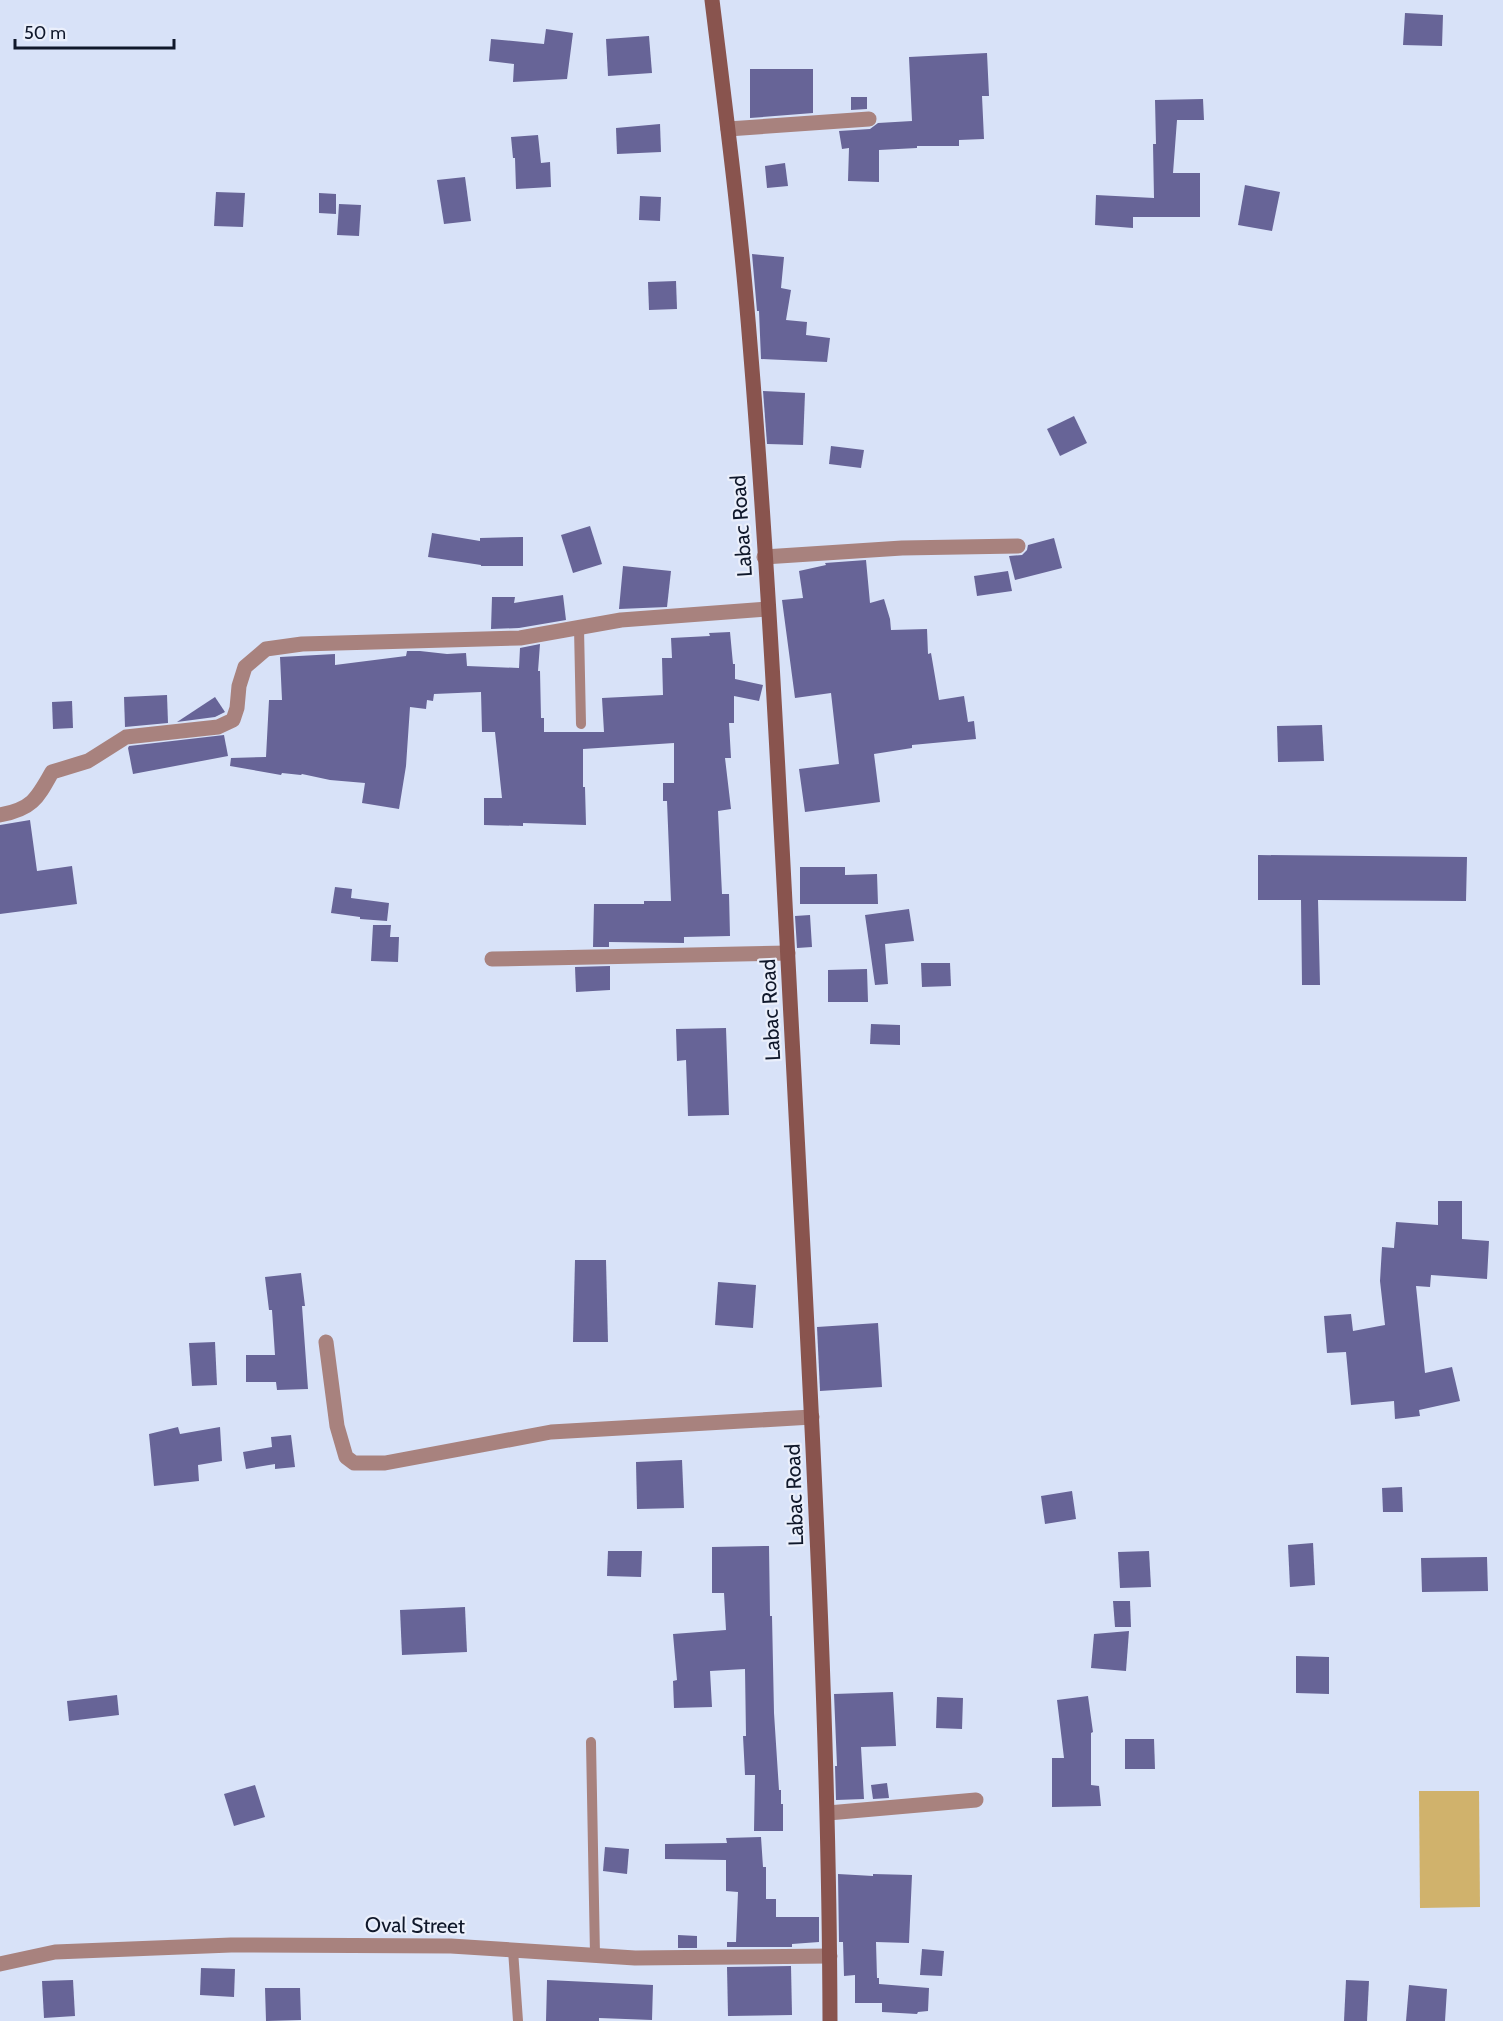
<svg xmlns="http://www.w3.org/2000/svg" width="1503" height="2021" font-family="Cabin,sans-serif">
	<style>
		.green { fill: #d0b26c }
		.building { fill: #676497 }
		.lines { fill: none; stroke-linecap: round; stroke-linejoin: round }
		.lane { stroke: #a8827e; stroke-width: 10 }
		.street { stroke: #a8827e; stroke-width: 15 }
		.secondary { stroke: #89544e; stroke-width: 15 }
		.labels { text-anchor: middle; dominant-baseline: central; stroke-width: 4.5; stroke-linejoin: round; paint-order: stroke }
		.street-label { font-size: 21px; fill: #10182b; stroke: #eaeffb }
	</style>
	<rect width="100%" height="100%" fill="#d8e2f8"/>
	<polygon class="green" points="1419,1791 1479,1791 1480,1907 1420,1908"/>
	<g class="building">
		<polygon points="1405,13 1443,15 1442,46 1403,45"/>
		<polygon points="546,29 573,33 567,79 513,82 514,64 489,61 491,39 544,44"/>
		<polygon points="649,36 652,73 608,76 606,39"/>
		<polygon points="987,53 989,96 982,96 984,139 959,140 959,146 917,146 917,148 879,150 879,182 848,181 849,148 842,149 839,131 870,129 878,123 912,121 909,57"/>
		<polygon points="750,69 813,69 813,113 750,118"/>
		<polygon points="851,97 867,97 867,109 851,110"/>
		<polygon points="1203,99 1204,120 1177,120 1173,173 1200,173 1200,217 1133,217 1133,228 1095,225 1096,195 1154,198 1153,144 1156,144 1155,100"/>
		<polygon points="660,124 661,152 617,154 616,128"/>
		<polygon points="538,135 541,163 550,162 551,187 516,189 515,158 513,158 511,137"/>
		<polygon points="785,163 788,186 767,188 765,166"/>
		<polygon points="465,177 471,221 444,224 437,180"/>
		<polygon points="1245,185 1280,192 1272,231 1238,225"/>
		<polygon points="216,192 245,193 243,227 214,226"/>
		<polygon points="319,193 336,194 336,214 319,213"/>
		<polygon points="640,196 661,197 660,221 639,220"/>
		<polygon points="339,204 361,205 359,236 337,235"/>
		<polygon points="752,254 784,257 781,288 791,290 786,320 807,322 806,335 830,338 827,362 761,359 759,311 757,311"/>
		<polygon points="676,281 677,309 649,310 648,282"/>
		<polygon points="763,391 805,393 803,445 767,444"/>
		<polygon points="1074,416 1087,443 1060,456 1047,429"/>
		<polygon points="831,446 864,450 861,468 829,464"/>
		<polygon points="590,526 602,564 573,573 561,535"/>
		<polygon points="432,533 480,541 480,538 523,537 523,566 481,566 481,565 428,557"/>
		<polygon points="1054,538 1062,568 1015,580 1009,556 1022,555 1027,550 1028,545"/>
		<polygon points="866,560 870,603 884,599 890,619 891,630 927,629 928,654 931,653 939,700 964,696 968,722 974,721 976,739 912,745 912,748 874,754 880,802 805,812 799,769 839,764 831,693 795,698 782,600 803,598 799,571 826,565 825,563"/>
		<polygon points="623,566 671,571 667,607 619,609"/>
		<polygon points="1008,571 1012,591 977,596 974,576"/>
		<polygon points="563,595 566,620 519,628 491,629 492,597 515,597 514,603"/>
		<polygon points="730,632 733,664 735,664 735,679 763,685 759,701 734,696 734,723 729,723 731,758 725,758 731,809 718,811 722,894 729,894 730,936 684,937 684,943 609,942 609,947 593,947 594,904 644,904 644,901 671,901 667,801 663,801 663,783 674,783 674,743 583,749 583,787 585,787 586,825 523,823 523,826 484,825 484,798 502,798 495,732 482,732 481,692 434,694 433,701 427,700 426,709 410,707 406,766 399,809 362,803 365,783 330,780 302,774 301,775 282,773 281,775 230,766 231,758 266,757 269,700 282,700 280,657 335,654 335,665 406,656 407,651 420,651 447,654 466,653 467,666 519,668 520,648 540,644 538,671 540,671 541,718 544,718 544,732 604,732 602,698 663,695 662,658 672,658 671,638 710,636 709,633"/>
		<polygon points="167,695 168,723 125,727 124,697"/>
		<polygon points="215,697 225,712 215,717 177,722"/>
		<polygon points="72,701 73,728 53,729 52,702"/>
		<polygon points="1322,725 1324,761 1278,762 1277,726"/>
		<polygon points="224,735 228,756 133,774 128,748 129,746"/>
		<polygon points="30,820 37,871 72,866 77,904 0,914 0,825"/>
		<polygon points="1258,855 1467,857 1466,901 1318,900 1320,985 1302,985 1301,900 1258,900"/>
		<polygon points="800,867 845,867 845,875 877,874 878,904 800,904"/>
		<polygon points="335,887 352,889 351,898 389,903 387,921 360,919 360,917 331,913"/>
		<polygon points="909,909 914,941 885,944 888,984 875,985 865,915"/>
		<polygon points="810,915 812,947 797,948 795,916"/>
		<polygon points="373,925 391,925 390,937 399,937 398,962 371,961"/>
		<polygon points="921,963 950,963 951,986 922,987"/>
		<polygon points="610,966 610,990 576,992 575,967"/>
		<polygon points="867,969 868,1002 828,1002 828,970"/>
		<polygon points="871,1024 900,1025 900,1045 870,1044"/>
		<polygon points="726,1028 729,1115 688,1116 686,1060 677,1061 676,1029"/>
		<polygon points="1438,1201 1462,1201 1462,1239 1489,1241 1487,1279 1431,1275 1430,1287 1416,1286 1425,1373 1452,1367 1460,1401 1419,1410 1420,1416 1395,1419 1394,1401 1351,1405 1346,1352 1327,1353 1324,1316 1351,1314 1353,1331 1385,1325 1380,1281 1382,1247 1394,1248 1396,1222 1438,1225"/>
		<polygon points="575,1260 606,1260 608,1342 573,1342"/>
		<polygon points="301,1273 305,1306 302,1306 308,1389 277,1390 276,1382 246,1382 246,1355 275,1355 272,1310 269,1310 265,1277"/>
		<polygon points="718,1282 756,1285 753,1328 715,1325"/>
		<polygon points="878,1323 882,1387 820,1391 817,1327"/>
		<polygon points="215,1342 217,1385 192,1386 189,1343"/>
		<polygon points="178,1427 180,1434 220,1427 222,1461 198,1465 199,1481 154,1486 149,1434"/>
		<polygon points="291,1435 295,1467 275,1469 275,1464 246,1469 243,1452 272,1447 271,1437"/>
		<polygon points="682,1460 684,1508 637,1509 636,1462"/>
		<polygon points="1402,1487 1403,1512 1383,1512 1382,1488"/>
		<polygon points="1072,1491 1076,1519 1045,1524 1041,1496"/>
		<polygon points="1313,1543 1315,1585 1290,1587 1288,1545"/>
		<polygon points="769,1546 770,1616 772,1616 774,1713 779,1790 781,1790 781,1804 783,1804 783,1831 754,1831 755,1775 745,1775 743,1736 746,1736 745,1669 710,1671 712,1707 674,1708 673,1681 677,1680 673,1634 726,1630 724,1593 712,1593 712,1547"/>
		<polygon points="608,1551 642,1551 641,1577 607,1576"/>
		<polygon points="1149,1551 1151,1587 1120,1588 1118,1552"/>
		<polygon points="1487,1557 1488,1591 1422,1592 1421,1558"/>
		<polygon points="1113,1601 1130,1601 1131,1627 1115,1627"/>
		<polygon points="465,1607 467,1652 402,1655 400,1610"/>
		<polygon points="1129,1631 1126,1671 1091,1668 1094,1634"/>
		<polygon points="1296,1656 1329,1657 1329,1694 1296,1693"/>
		<polygon points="893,1692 896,1746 861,1747 864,1799 836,1800 835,1766 837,1766 834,1694"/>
		<polygon points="117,1695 119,1715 69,1721 67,1701"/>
		<polygon points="1088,1696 1093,1732 1091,1733 1091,1785 1099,1786 1101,1806 1052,1807 1052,1758 1064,1758 1057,1700"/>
		<polygon points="937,1697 963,1698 962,1729 936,1728"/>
		<polygon points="1125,1739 1154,1739 1155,1769 1125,1769"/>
		<polygon points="887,1783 889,1798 873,1799 871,1785"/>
		<polygon points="255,1785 265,1817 234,1826 224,1794"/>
		<polygon points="761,1837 763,1867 766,1867 766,1899 776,1899 776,1917 819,1917 819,1942 792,1944 792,1947 727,1947 727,1942 736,1942 738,1892 726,1891 726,1860 665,1859 665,1844 727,1843 726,1838"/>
		<polygon points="605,1847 629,1849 627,1874 603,1871"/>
		<polygon points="838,1874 873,1876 873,1874 912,1875 909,1943 876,1942 877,1978 879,1978 879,1984 929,1988 928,2011 918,2012 917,2014 882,2012 882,2003 855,2003 855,1975 844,1976 843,1942 839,1942"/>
		<polygon points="678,1935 697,1936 697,1948 678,1948"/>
		<polygon points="922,1949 944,1951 942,1976 920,1975"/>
		<polygon points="791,1966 792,2015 728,2016 727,1967"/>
		<polygon points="201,1968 235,1969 234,1997 200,1995"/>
		<polygon points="73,1980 75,2016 44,2018 42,1981"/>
		<polygon points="547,1980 653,1985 652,2020 599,2018 599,2021 546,2021"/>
		<polygon points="1346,1980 1369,1981 1367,2021 1344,2021"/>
		<polygon points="1409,1985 1447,1989 1445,2021 1406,2021"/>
		<polygon points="265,1988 300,1988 301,2020 266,2021"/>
	</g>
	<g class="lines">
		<g class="lane">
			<polyline points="579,628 581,724"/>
			<polyline points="591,1742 595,1955"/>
			<polyline points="513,1950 518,2021"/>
		</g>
		<g class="street">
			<polyline points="728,129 869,119"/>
			<polyline points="764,557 902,548 1018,546"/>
			<path d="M0 815C32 809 37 799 52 772L88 761 126 737 218 727 233 720 237 708 239 686 245 667 266 649 302 644 520 638 621 620 768 609"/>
			<polyline points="492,959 788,953"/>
			<polyline points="326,1342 337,1426 346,1457 354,1463 385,1463 551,1432 812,1417"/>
			<polyline points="828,1813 976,1800"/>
			<polyline points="0,1964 55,1952 231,1945 451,1946 635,1958 830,1956"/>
		</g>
		<path class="secondary" d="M712 0C726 114 741 229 750 344 770 587 781 831 794 1075 810 1390 829 1706 830 2021"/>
	</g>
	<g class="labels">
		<g class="street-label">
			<text transform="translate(741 526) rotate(-94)">Labac Road</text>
			<text transform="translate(770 1010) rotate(-93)">Labac Road</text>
			<text transform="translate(794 1495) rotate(-92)">Labac Road</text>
			<text transform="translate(415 1925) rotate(1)">Oval Street</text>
		</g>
	</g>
	<path d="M15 39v9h159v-9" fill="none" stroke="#10182b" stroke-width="3"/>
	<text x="24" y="39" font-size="18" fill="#10182b" stroke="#eaeffb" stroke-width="4.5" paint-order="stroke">50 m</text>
</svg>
